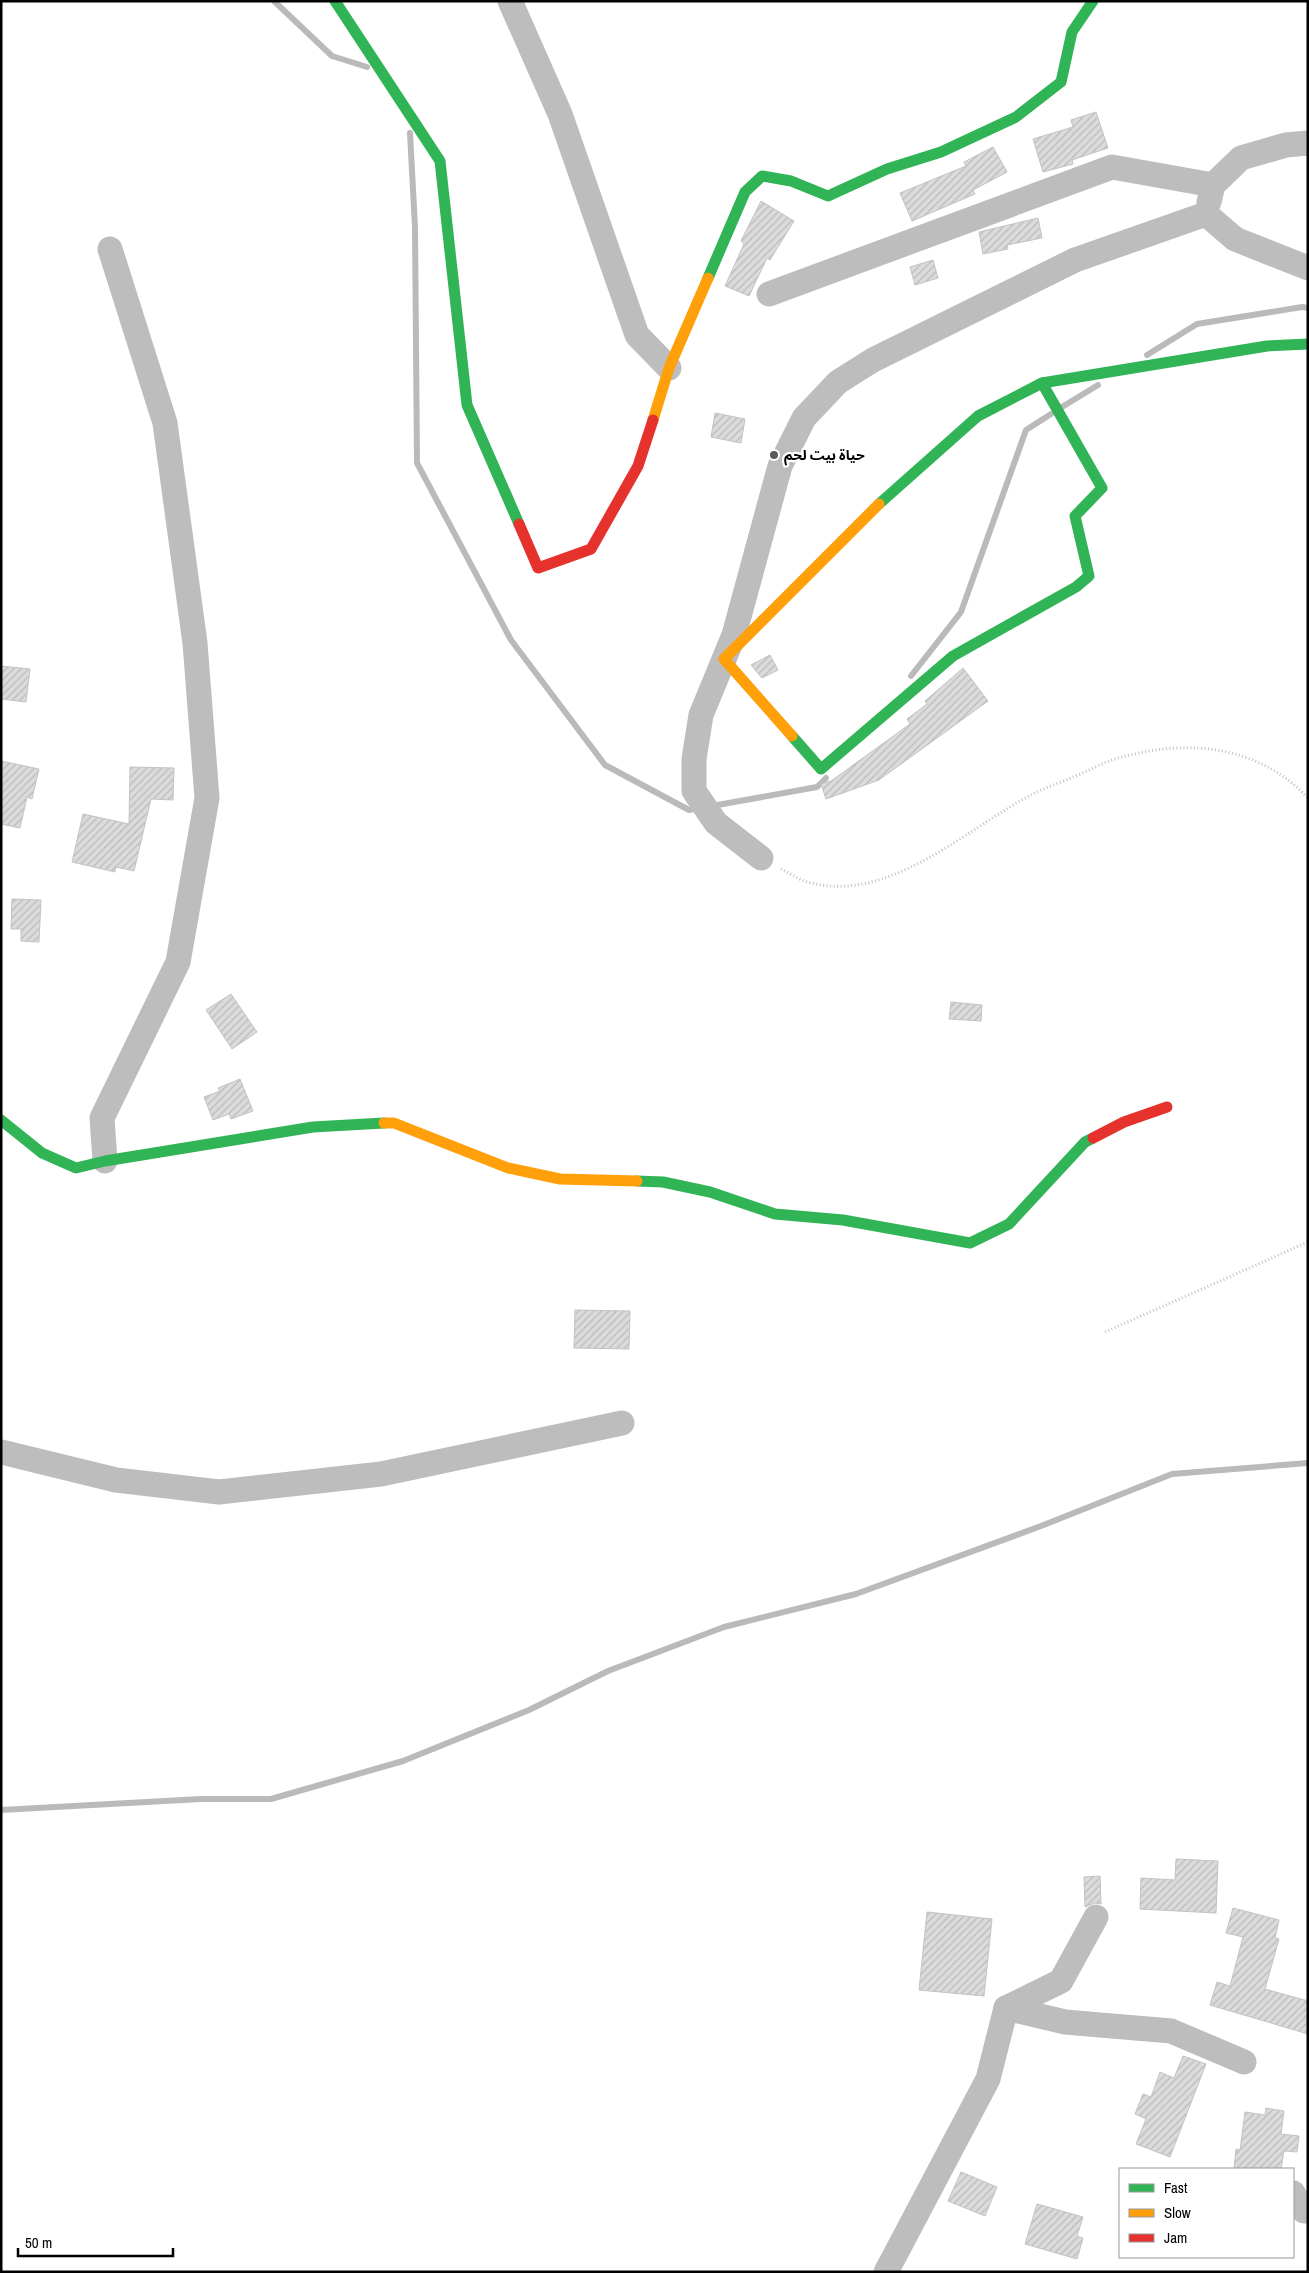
<svg xmlns="http://www.w3.org/2000/svg" width="1309" height="2273" font-family="'Archivo Narrow','Noto Sans Arabic',sans-serif">
	<style>
		.lines { fill: none; stroke-linecap: round; stroke-linejoin: round }
		.stream { stroke: #bababa; stroke-width: 6 }
		.building { fill: url(#building-hatch); stroke: #c3c3c3 }
		.path { stroke: #c2c2c2; stroke-width: 3; stroke-dasharray: 1 2.5; stroke-linecap: butt }
		.street { stroke: #bdbdbd; stroke-width: 25 }
		.fast { stroke: #30b455; stroke-width: 11 }
		.slow { stroke: #ff9f0a; stroke-width: 11 }
		.jam { stroke: #e5322d; stroke-width: 11 }
		.poi-dot { fill: #595959; stroke: #fff; stroke-width: 2 }
		.labels { text-anchor: middle; dominant-baseline: central; stroke-width: 4.5; stroke-linejoin: round; paint-order: stroke }
		.poi-label { font-size: 14px; font-weight: bold; fill: #000; stroke: #fff; text-anchor: start }
	</style>
	<defs>
		<pattern id="building-hatch" width="6" height="6" patternUnits="userSpaceOnUse" patternTransform="scale(1.25)"><rect width="6" height="6" fill="#dbdbdb"/><path d="M-1 1l2-2M0 6l6-6M5 7l2-2" fill="none" stroke="#bababa"/></pattern>
	</defs>
	<rect width="100%" height="100%" fill="#fff"/>
	<g class="lines">
		<g class="stream">
			<polyline points="274,1 332,56 367,67"/>
			<polyline points="410,133 415,227 417,463 511,640 605,765 689,810 699,808"/>
			<polyline points="1147,355 1197,324 1302,307 1308,308"/>
			<polyline points="1062,407 1098,385"/>
			<polyline points="911,676 961,612 1026,430 1051,414"/>
			<polyline points="712,806 817,787 826,778"/>
			<polyline points="1,1810 201,1799 271,1799 403,1761 529,1710 608,1671 724,1627 856,1594 1041,1526 1172,1474 1308,1463"/>
		</g>
	</g>
	<g class="building">
		<polygon points="1096,112 1108,148 1072,160 1073,164 1043,172 1033,139 1073,127 1071,120"/>
		<polygon points="993,147 1007,172 973,190 975,194 912,221 900,193 966,166 964,162"/>
		<polygon points="761,201 794,221 770,260 767,258 749,296 725,286 744,244 741,241"/>
		<polygon points="1038,218 1042,238 1007,245 1008,249 983,254 979,232"/>
		<polygon points="933,260 938,278 915,285 910,267"/>
		<polygon points="715,413 745,419 741,443 711,437"/>
		<polygon points="770,655 778,670 762,678 751,665"/>
		<polygon points="1,666 30,669 26,702 1,699"/>
		<polygon points="963,668 988,701 879,780 826,799 821,784 831,781 910,724 907,719 927,704 925,701"/>
		<polygon points="1,761 39,769 32,799 27,797 20,828 1,824"/>
		<polygon points="130,767 174,768 173,800 151,799 134,871 116,867 115,872 72,862 83,814 129,824"/>
		<polygon points="12,899 41,900 39,942 21,941 21,929 11,929"/>
		<polygon points="231,994 257,1032 232,1049 206,1010"/>
		<polygon points="951,1002 982,1005 981,1021 949,1019"/>
		<polygon points="240,1079 253,1111 231,1119 229,1114 213,1120 204,1097 220,1091 218,1088"/>
		<polygon points="575,1310 630,1311 629,1349 574,1348"/>
		<polygon points="1176,1859 1218,1861 1216,1913 1140,1909 1141,1878 1175,1880"/>
		<polygon points="1100,1876 1101,1904 1095,1903 1085,1907 1084,1877"/>
		<polygon points="1233,1908 1279,1920 1275,1938 1279,1939 1265,1989 1308,2001 1308,2034 1210,2005 1217,1982 1230,1986 1243,1937 1226,1933"/>
		<polygon points="927,1912 992,1919 984,1996 919,1990"/>
		<polygon points="1183,2056 1206,2064 1170,2157 1136,2144 1146,2119 1135,2114 1143,2094 1151,2097 1160,2072 1174,2078"/>
		<polygon points="1266,2108 1284,2111 1281,2134 1299,2136 1297,2152 1284,2151 1281,2169 1234,2169 1236,2149 1240,2150 1245,2112 1265,2115"/>
		<polygon points="961,2172 997,2187 985,2216 948,2201"/>
		<polygon points="1037,2204 1083,2217 1077,2236 1083,2238 1077,2259 1025,2244"/>
	</g>
	<g class="lines">
		<g class="path">
			<path d="M781 869C790 873 799 880 808 882 888 905 966 829 1031 795 1044 788 1059 783 1073 777 1089 771 1105 761 1122 757 1189 739 1258 745 1308 798"/>
			<polyline points="1105,1332 1308,1242"/>
		</g>
		<g class="street">
			<polyline points="510,1 560,114 637,335 669,368"/>
			<polyline points="1209,202 1213,185 1241,158 1286,145 1308,143"/>
			<polyline points="1206,214 1235,239 1308,268"/>
			<polyline points="769,294 1112,167 1213,185"/>
			<polyline points="761,858 716,823 694,791 694,759 701,715 734,635 780,466 804,418 838,382 873,360 1075,260 1206,214"/>
			<polyline points="105,1161 102,1118 178,962 207,798 195,643 165,423 110,249"/>
			<polyline points="1,1452 116,1480 219,1492 381,1474 622,1423"/>
			<polyline points="1006,2008 1061,1981 1096,1917"/>
			<polyline points="1293,2193 1304,2211 1308,2211"/>
			<polyline points="886,2272 988,2079 1006,2008 1065,2022 1171,2031 1244,2062"/>
		</g>
		<g class="fast">
			<polyline points="335,1 440,161 467,405 519,524"/>
			<polyline points="708,278 745,192 762,176 791,181 828,196 887,169 941,152 1016,117 1061,82 1072,32 1093,1"/>
			<polyline points="879,504 978,416 1042,383 1267,346 1308,344"/>
			<polyline points="792,736 821,769 953,656 1076,587 1089,576 1075,516 1102,488 1042,383"/>
			<polyline points="1,1120 42,1153 76,1168 105,1161 313,1127 384,1123"/>
			<polyline points="637,1181 663,1182 710,1192 775,1214 843,1220 970,1243 1009,1224 1085,1142 1093,1138"/>
		</g>
		<g class="slow">
			<polyline points="653,420 669,368 708,278"/>
			<polyline points="792,736 724,659 879,504"/>
			<polyline points="384,1123 394,1123 508,1168 560,1179 637,1181"/>
		</g>
		<g class="jam">
			<polyline points="519,524 538,568 591,549 638,466 653,420"/>
			<polyline points="1093,1138 1124,1122 1167,1107"/>
		</g>
	</g>
	<circle class="poi-dot" cx="774" cy="455" r="5"/>
	<g class="labels">
		<g class="poi-label">
			<text x="784" y="455">حياة بيت لحم</text>
		</g>
	</g>
	<rect width="1309" height="2273" fill="none" stroke="#000000" stroke-width="5"/>
	<rect x="1119" y="2168" width="175" height="90" fill="#ffffff" stroke="#999999"/>
	<rect x="1129" y="2184" width="25" height="8" fill="#30b455" stroke="#999999"/>
	<text x="1164" y="2193" font-size="15" fill="#000000">Fast</text>
	<rect x="1129" y="2209" width="25" height="8" fill="#ff9f0a" stroke="#999999"/>
	<text x="1164" y="2218" font-size="15" fill="#000000">Slow</text>
	<rect x="1129" y="2234" width="25" height="8" fill="#e5322d" stroke="#999999"/>
	<text x="1164" y="2243" font-size="15" fill="#000000">Jam</text>
	<path d="M18 2248v8h155v-8" fill="none" stroke="#000000" stroke-width="2.5"/>
	<text x="25" y="2248" font-size="15" fill="#000000" stroke="#ffffff" stroke-width="4" paint-order="stroke">50 m</text>
</svg>
